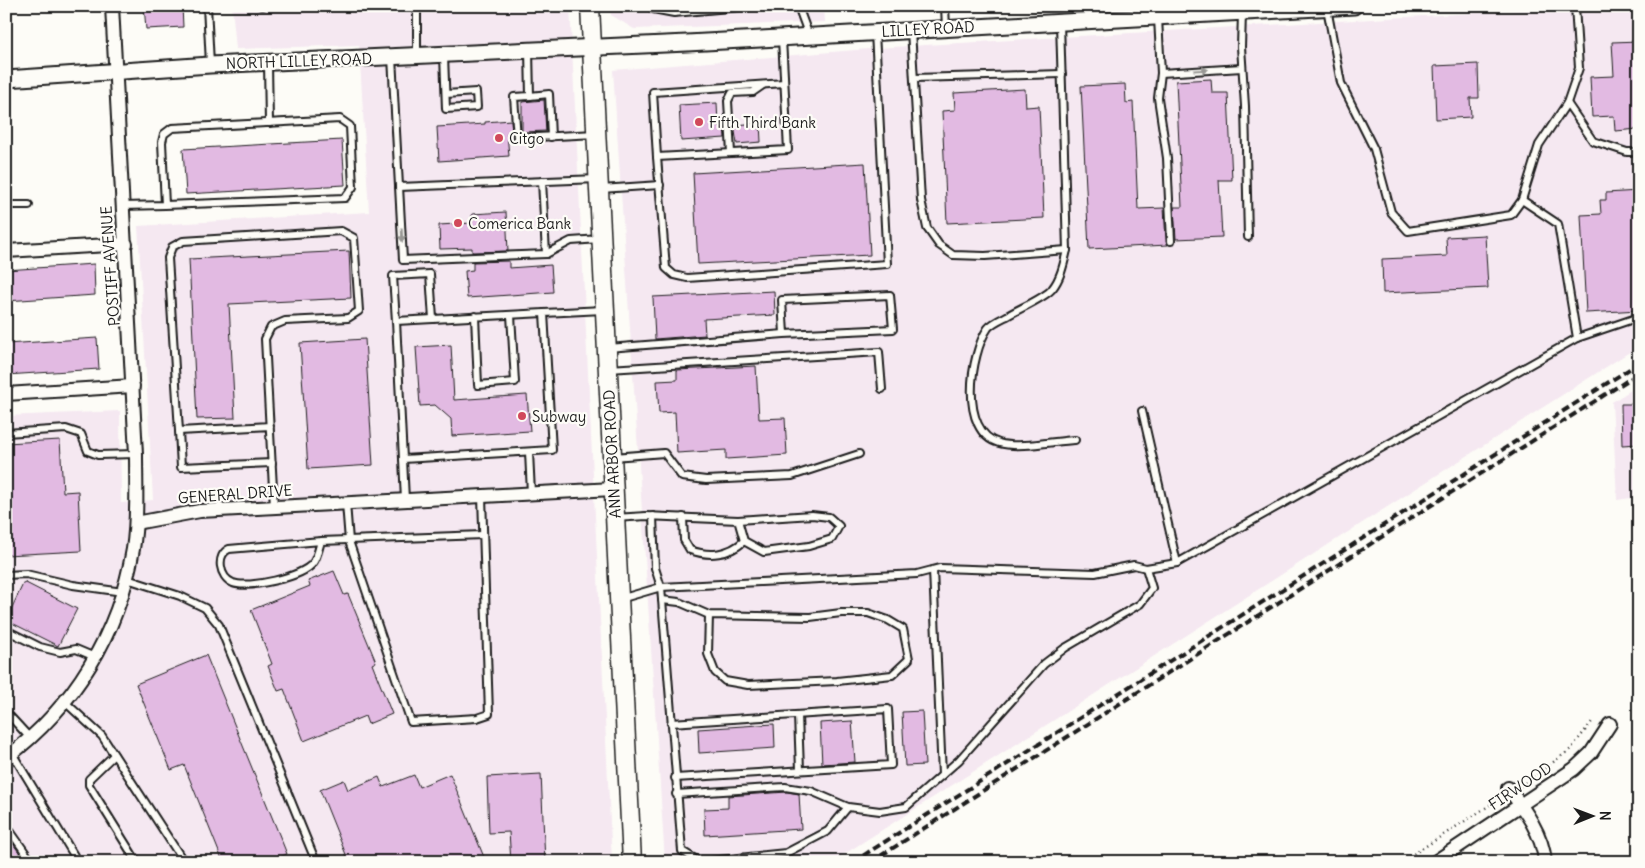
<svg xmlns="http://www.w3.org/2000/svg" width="1645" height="868" font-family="Delius,sans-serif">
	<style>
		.built { fill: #f5e8f1 }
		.building { fill: #e2bae2; stroke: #1c1c1c }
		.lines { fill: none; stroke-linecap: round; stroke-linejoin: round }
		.service-casing { stroke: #1c1c1c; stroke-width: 10 }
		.minor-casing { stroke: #1c1c1c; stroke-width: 16 }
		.tertiary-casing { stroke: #1c1c1c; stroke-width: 19 }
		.secondary-casing { stroke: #1c1c1c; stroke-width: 21 }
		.path { stroke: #1c1c1c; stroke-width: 2.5; stroke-dasharray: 1 4; stroke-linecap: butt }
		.service { stroke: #fdfcf7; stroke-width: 6 }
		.minor { stroke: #fdfcf7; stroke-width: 12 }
		.tertiary { stroke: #fdfcf7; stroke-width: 15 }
		.secondary { stroke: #fdfcf7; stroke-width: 18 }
		.rail { stroke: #1c1c1c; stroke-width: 4; stroke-dasharray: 8 4; stroke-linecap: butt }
		.oneway { fill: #989794 }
		.poi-dot { fill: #d1495b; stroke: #fdfcf7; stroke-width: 2 }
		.labels { text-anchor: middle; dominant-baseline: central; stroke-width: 4.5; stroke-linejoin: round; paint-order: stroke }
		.street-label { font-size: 15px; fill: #1c1c1c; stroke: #fdfcf7 }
		.poi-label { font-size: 15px; fill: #1c1c1c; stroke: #fdfcf7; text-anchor: start }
	</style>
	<rect width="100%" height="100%" fill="#fdfcf7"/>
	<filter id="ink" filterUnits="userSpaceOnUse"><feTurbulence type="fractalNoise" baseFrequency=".02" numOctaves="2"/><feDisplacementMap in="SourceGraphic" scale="10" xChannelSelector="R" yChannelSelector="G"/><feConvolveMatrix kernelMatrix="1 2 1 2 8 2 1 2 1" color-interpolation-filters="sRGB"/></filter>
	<g filter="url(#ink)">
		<g class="built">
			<polygon points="232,6 570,6 612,862 6,862 6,416 120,411 121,503 153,500 138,226 369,212 359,45 236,49"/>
			<polygon points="610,6 824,6 825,22 634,29 611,15"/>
			<polygon points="1595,6 1639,6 1639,346 832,862 665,862 613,70 892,47"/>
			<polygon points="1639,385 1639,497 1617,500 1612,402"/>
		</g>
		<g class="building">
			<polygon points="144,6 182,6 183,27 146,29"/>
			<polygon points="1639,41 1639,129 1615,131 1614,116 1592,117 1590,77 1614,76 1612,42"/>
			<polygon points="1478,64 1479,98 1470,98 1471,117 1436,119 1434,66"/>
			<polygon points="1211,79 1212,93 1228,93 1232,180 1219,180 1222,237 1176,239 1174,207 1182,207 1176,81"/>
			<polygon points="1125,84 1126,103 1133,102 1138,209 1164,208 1166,241 1168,245 1089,249 1081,86"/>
			<polygon points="1025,89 1026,107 1039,106 1044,218 947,223 942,111 955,110 954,93"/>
			<polygon points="544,100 546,131 522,132 522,102"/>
			<polygon points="717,103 718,126 724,126 725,138 681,141 679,105"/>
			<polygon points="511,120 512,132 507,133 509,156 439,161 437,127 485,124 485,122"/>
			<polygon points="760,123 761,142 737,144 734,125"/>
			<polygon points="342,140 345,185 186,194 183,149"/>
			<polygon points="865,163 870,255 698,264 693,173"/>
			<polygon points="1639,191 1639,310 1586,313 1581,215 1601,214 1600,200 1606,200 1606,193"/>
			<polygon points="506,212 508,251 472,252 472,248 440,249 439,225 472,223 472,214"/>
			<polygon points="1485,235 1488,288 1383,293 1382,259 1447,256 1446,237"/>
			<polygon points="349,251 351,298 229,304 235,418 197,419 189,259"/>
			<polygon points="509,261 509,268 551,265 553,292 467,298 465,271 473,270 473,262"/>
			<polygon points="94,264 95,295 6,301 6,270"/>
			<polygon points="774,291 775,315 704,319 705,335 655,339 653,297"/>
			<polygon points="97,338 99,369 6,375 6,344"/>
			<polygon points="365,339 373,465 308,469 300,343"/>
			<polygon points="451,345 454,400 527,395 530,431 452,436 451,419 435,405 420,406 416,347"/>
			<polygon points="756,366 759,419 785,418 787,455 726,459 726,450 677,453 675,412 659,413 657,381 677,380 677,370"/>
			<polygon points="1621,404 1639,404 1639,444 1622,445"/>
			<polygon points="60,440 63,492 78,491 81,551 6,555 6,443"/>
			<polygon points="334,571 344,595 348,594 376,662 372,664 392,714 368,724 365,716 304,741 284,689 278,691 268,666 272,664 251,610 310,586 308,581"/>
			<polygon points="24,582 77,609 58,646 6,620"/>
			<polygon points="206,655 287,854 267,862 223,862 184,765 171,770 136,684"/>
			<polygon points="922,711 925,765 905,766 902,712"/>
			<polygon points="852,721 855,762 822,764 820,723"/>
			<polygon points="774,724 775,748 699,753 698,729"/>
			<polygon points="450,774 486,862 349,862 320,790 344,780 348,790 379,777 383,787 414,775 419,787"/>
			<polygon points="541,774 545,862 511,862 509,832 489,833 487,777"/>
			<polygon points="787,792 799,794 801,829 705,835 704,809 728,808 728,796"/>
			<polygon points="6,834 26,862 6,862"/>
		</g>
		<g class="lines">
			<g class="service-casing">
				<g id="service">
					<polyline points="207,6 210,64"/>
					<polyline points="261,6 263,6"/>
					<polyline points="653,6 653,9 674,13 751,6"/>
					<polyline points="798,6 809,36"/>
					<polyline points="945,6 946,28"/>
					<polyline points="1327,8 1341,83 1374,149 1391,212 1408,231 1511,215 1522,200 1539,145 1567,103 1579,68 1575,6"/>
					<polyline points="1242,13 1241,47 1245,106 1248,237"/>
					<polyline points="1158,18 1161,73 1158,98 1167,158 1171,241"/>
					<path d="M1060 23 1067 250C1064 263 1061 278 1052 289 1045 298 1018 309 1007 316 1001 319 992 323 988 328 970 354 959 432 999 443 1019 449 1054 441 1075 440"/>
					<polyline points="911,30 921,200 927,228 939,245 953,255 985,256 1067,250"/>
					<polyline points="782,39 788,150 657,157 653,92 784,83"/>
					<polyline points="529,50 530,96 514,97 517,138 596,134"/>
					<polyline points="417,55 417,6"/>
					<polyline points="444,55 446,109 477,107 476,92 446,94"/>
					<polyline points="392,57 403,260 546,254 571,241 600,239"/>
					<polyline points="268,63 269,123"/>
					<polyline points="1161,73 1242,68"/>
					<polyline points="914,78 1062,74"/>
					<polyline points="530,96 549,94 551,137"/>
					<polyline points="1567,103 1593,141 1627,152 1639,152"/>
					<polyline points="731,153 728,101 732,93 753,92 763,85"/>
					<polyline points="657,157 666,268 674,275 687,278 887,264 875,32"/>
					<polyline points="542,181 546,254"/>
					<polyline points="399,187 598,179"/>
					<polyline points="601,189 660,185"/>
					<polyline points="6,205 29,205"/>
					<polyline points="122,206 165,205 162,142 164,134 172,128 340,119 350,126 353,187 345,198 165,205"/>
					<polyline points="475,316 478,385 515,382 511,315"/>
					<polyline points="396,321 393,276 430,274 433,319"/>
					<polyline points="1577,338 1639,317"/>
					<polyline points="608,348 784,334 782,300 890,295 893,329 784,334"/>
					<polyline points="609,369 879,352 882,389"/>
					<polyline points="1142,411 1177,563 1577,338 1558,224 1522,200"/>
					<polyline points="270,426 179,431 168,258 172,247 183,241 341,231 354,238 359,311 348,318 285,321 271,327 265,339 274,507"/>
					<polyline points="179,431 181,467 272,463"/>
					<polyline points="6,433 66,429 81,434 88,451 98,455 136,454"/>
					<polyline points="529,452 531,493"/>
					<polyline points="613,457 664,453 682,477 706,480 792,476 859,454"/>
					<polyline points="403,459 396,321 544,313"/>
					<polyline points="405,500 403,459 552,450 544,313 603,310"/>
					<polyline points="346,503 349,541 411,722 477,718 489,714 482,496"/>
					<polyline points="653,516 655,568 661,587 682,851 700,862 786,853 828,831 848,807"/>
					<path d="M683 517 684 540 690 550C709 557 729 555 744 541"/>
					<polyline points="615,518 646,516 738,520 812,515 829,517 839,526 832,539 809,546 764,552 744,541 738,520"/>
					<path d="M321 541C319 548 317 558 313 563 303 577 248 589 233 583 219 577 216 555 229 549L321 541 483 535"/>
					<polyline points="933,570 942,775"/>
					<polyline points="6,575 26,574 73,585 123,592"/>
					<polyline points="127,579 180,596 205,608 219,625 316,862"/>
					<polyline points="620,599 661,587 917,574 940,568 1095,573 1134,565 1146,568 1177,563"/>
					<polyline points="662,600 679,602 709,615 810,617 841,613 868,613 888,620 903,629 909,659 892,675 837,681 748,685 725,681 715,672 708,654 709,615"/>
					<polyline points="6,630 40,647 60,652 76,649 95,657"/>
					<polyline points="65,702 102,736 184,862"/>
					<polyline points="6,712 30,738"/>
					<polyline points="798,715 800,770"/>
					<polyline points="671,723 888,709 891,765 675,778"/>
					<polyline points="12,753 78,862"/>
					<polyline points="114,755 89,779 89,785 137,862"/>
					<polyline points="676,794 785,787 811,791 848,807 880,811 906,807 959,760 1044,664 1065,648 1140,604 1152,588 1146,568"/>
					<polyline points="6,825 32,862"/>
				</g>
			</g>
			<g class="minor-casing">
				<g id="minor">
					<polyline points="6,251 126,244"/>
					<polyline points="6,394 133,386"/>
					<polyline points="136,523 200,511 613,489"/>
					<path d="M6 758C74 707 119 633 133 549 138 518 136 485 136 454L112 6"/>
					<path d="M1508 788C1524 809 1543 834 1545 862"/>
					<polyline points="1435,862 1574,769 1591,753 1610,724"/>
				</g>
			</g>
			<g class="tertiary-casing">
				<polyline id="tertiary" points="6,79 210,65 687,43 1354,6"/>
			</g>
			<g class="secondary-casing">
				<polyline id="secondary" points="590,6 632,862"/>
			</g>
			<g class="path">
				<polyline points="1521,786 1571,749 1594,719"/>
				<polyline points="1401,862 1501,798"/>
			</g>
			<use href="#service" class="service"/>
			<use href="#minor" class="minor"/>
			<use href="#tertiary" class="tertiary"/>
			<use href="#secondary" class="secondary"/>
			<g class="rail">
				<polyline points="853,862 1639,363"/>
				<polyline points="871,862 1639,373"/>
			</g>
		</g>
		<defs><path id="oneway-solid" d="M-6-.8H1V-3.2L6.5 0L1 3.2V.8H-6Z" transform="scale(1.25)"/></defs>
		<g class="oneway">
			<use href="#oneway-solid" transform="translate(1201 70) rotate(-3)"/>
			<use href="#oneway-solid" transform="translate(402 235) rotate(87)"/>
		</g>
	</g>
	<g class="poi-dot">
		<circle cx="699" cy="122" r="5"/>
		<circle cx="499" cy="138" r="5"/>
		<circle cx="458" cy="223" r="5"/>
		<circle cx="522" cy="416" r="5"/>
	</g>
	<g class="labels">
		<g class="street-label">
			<text transform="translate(928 29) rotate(-3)">LILLEY ROAD</text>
			<text transform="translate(299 61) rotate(-2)">NORTH LILLEY ROAD</text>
			<text transform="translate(110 266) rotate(-94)">POSTIFF AVENUE</text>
			<text transform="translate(612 454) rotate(-93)">ANN ARBOR ROAD</text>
			<text transform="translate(235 494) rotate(-4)">GENERAL DRIVE</text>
			<text transform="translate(1520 786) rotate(-34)">FIRWOOD</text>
		</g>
		<g class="poi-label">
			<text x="709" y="122">Fifth Third Bank</text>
			<text x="509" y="138">Citgo</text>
			<text x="468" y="223">Comerica Bank</text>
			<text x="532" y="416">Subway</text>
		</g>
	</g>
	<rect width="1645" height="868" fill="none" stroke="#fdfcf7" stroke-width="25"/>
	<rect x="12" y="12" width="1620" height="843" fill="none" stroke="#1c1c1c" stroke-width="2" filter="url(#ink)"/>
	<g transform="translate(1592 816) rotate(89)" stroke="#fdfcf7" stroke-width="4" paint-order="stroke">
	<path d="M0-4L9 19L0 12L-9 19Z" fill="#1c1c1c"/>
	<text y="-8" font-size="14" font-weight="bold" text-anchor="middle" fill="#1c1c1c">N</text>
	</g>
</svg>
